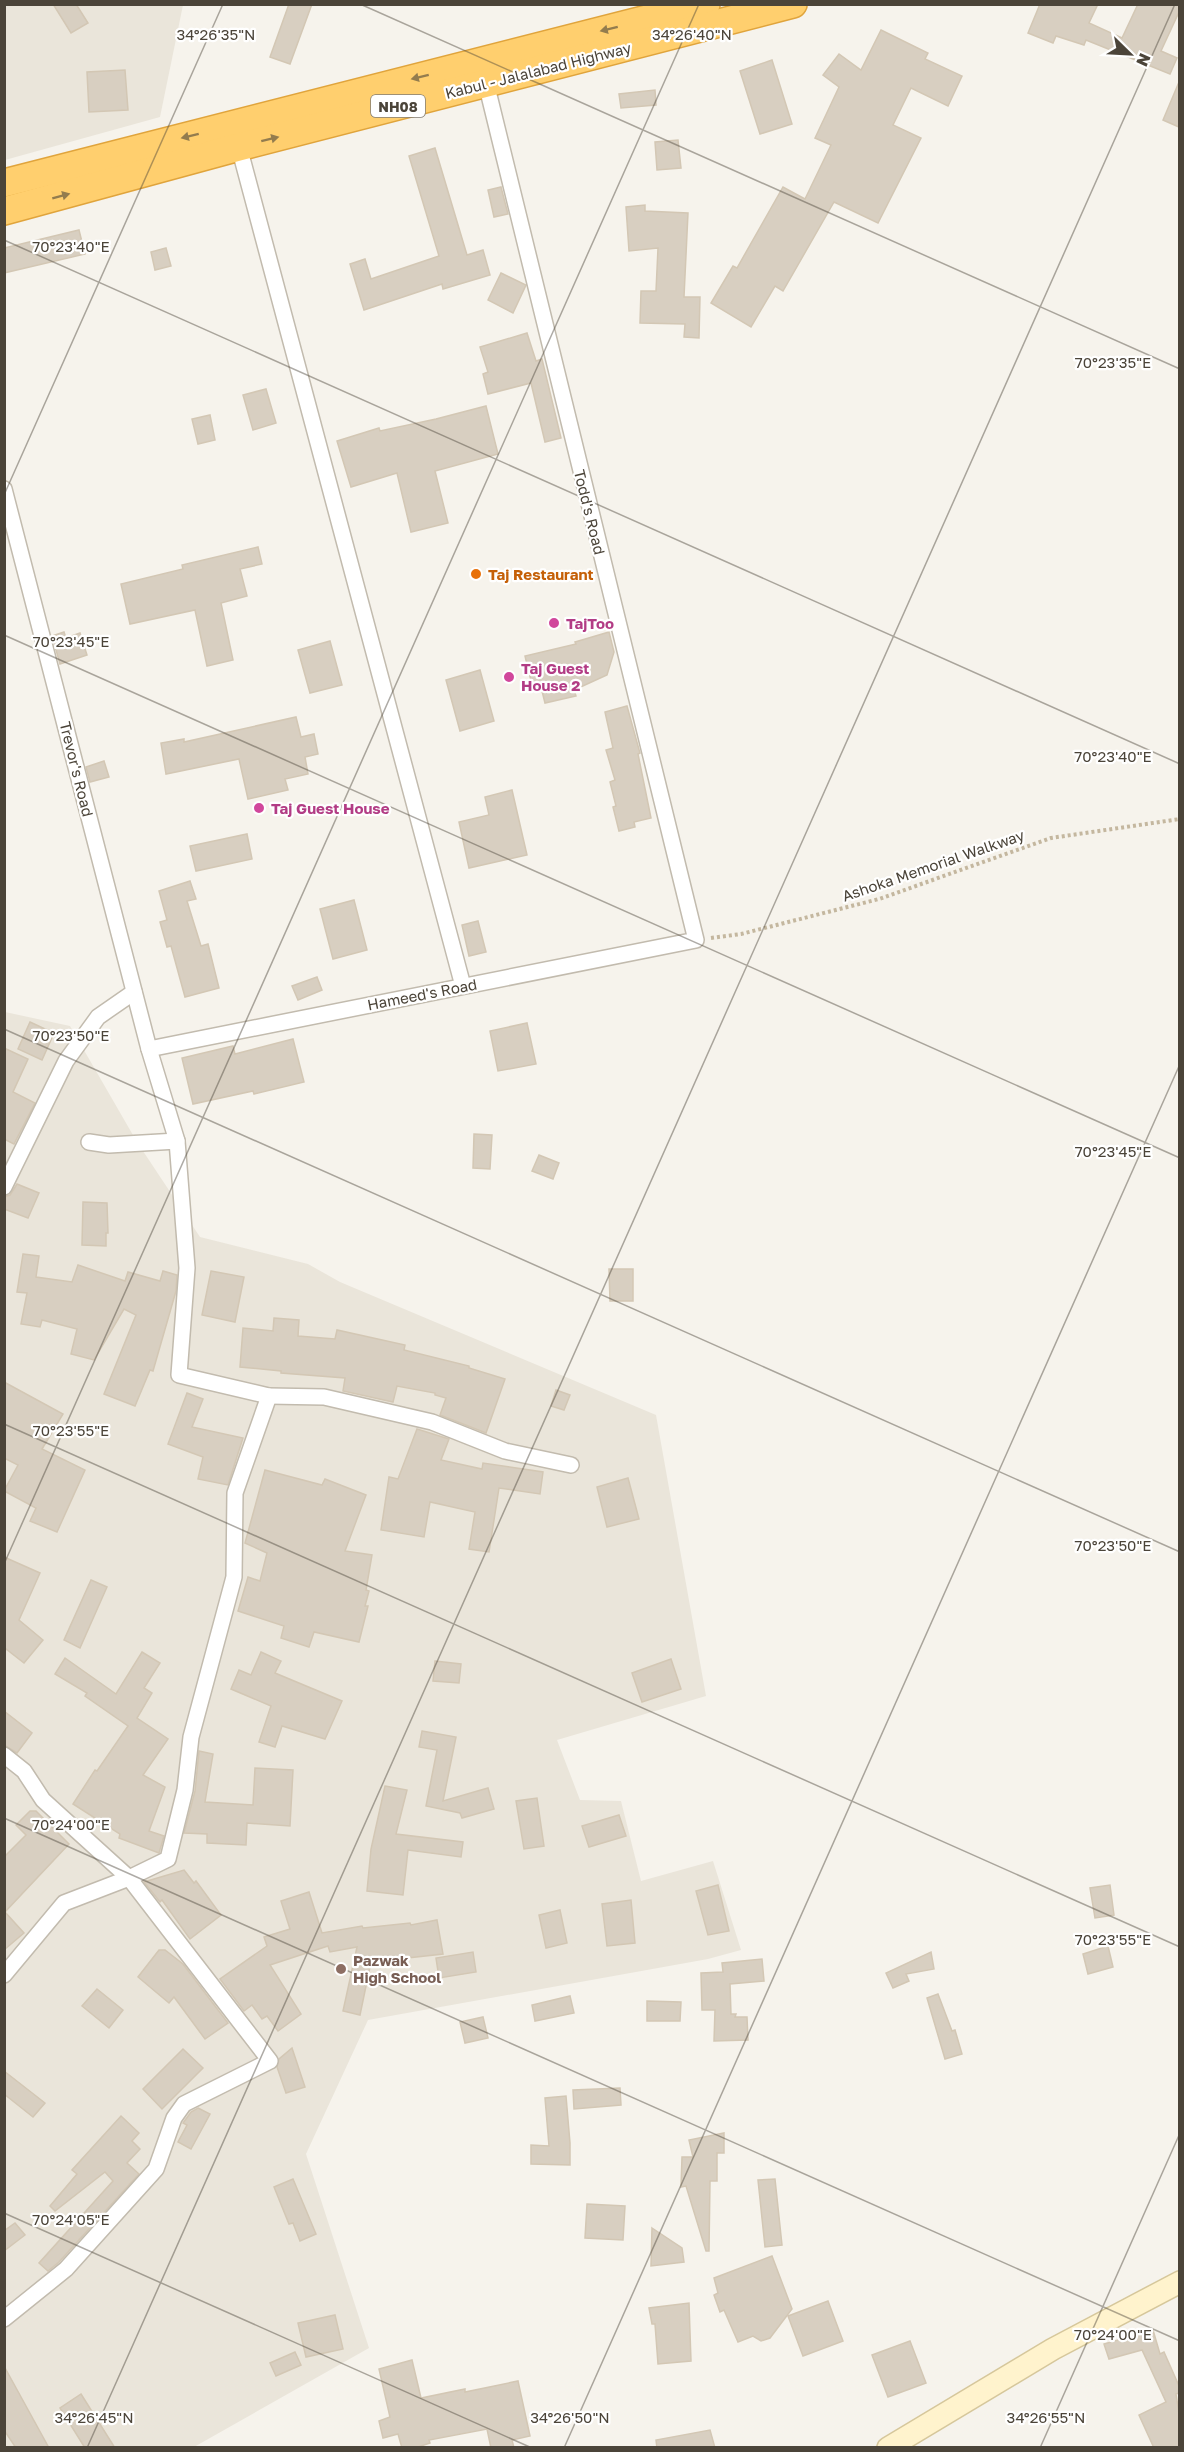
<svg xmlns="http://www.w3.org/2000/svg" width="1184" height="2452" font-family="'Golos Text',sans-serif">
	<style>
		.residential { fill: #eae5da }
		.building { fill: #d8cfc1; stroke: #d3c7b4; stroke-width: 1.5 }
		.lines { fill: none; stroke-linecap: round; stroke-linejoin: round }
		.street-casing { stroke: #c2bbae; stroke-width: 18 }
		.secondary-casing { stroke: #d6c79b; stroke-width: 24 }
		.highway-casing { stroke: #e0a43c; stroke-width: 30 }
		.path { stroke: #c4b79f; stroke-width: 4; stroke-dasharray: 3 3; stroke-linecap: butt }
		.street { stroke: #fff; stroke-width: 15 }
		.secondary { stroke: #fff3cd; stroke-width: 21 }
		.highway { stroke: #ffcf6e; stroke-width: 27 }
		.oneway { fill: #937c4e }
		.ticks { fill: none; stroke: #4b4439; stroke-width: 1.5; stroke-opacity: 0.45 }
		.food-dot { fill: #e8710a; stroke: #fff; stroke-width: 2 }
		.hotel-dot { fill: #d1479c; stroke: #fff; stroke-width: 2 }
		.education-dot { fill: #8d6e63; stroke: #fff; stroke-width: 2 }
		.labels { text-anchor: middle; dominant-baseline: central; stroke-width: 4.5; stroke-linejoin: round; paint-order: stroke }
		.shield { fill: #fff; stroke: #817c74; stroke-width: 1.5 }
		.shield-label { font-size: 14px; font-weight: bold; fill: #4b4439 }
		.street-label { font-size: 15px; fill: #4b4439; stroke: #fff }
		.food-label { font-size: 15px; font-weight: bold; fill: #c56008; stroke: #fff; text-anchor: start }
		.hotel-label { font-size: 15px; font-weight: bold; fill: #b23c85; stroke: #fff; text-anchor: start }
		.education-label { font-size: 15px; font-weight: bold; fill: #785e54; stroke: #fff; text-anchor: start }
		.ticks-label { font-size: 15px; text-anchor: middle; fill: #4b4439; stroke: #fff; stroke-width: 4.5; stroke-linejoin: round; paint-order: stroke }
	</style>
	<rect width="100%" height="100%" fill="#f6f3ec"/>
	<g class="residential">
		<polygon points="5,5 183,5 160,117 5,160"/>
		<polygon points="5,1012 70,1026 137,1142 200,1237 308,1264 340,1282 656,1415 706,1696 557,1740 580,1800 621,1801 641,1881 713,1861 741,1950 708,1959 368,2020 306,2154 369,2348 194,2447 5,2448"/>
	</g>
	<g class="building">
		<polygon points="53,4 76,4 88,23 71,33"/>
		<polygon points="289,4 312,4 290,64 270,57"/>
		<polygon points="1040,4 1098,4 1089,23 1122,38 1138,4 1179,4 1179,12 1161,51 1177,58 1170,74 1086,40 1084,45 1056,36 1053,43 1028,33"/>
		<polygon points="881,30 928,53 925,59 962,76 948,106 911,88 893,125 921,138 878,223 834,202 783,291 775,286 751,327 711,303 733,266 737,268 783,187 805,199 831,145 815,138 839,87 823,75 839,54 861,70"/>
		<polygon points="772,60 792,124 760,134 740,71"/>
		<polygon points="125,70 128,110 89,112 87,72"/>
		<polygon points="1179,82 1179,127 1163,120"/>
		<polygon points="655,90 656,105 621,108 619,94"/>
		<polygon points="678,140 681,168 657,170 655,142"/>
		<polygon points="435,148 467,255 483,250 490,275 443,289 442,284 364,310 350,264 365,259 371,279 439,256 409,156"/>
		<polygon points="501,187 508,214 494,217 488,190"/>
		<polygon points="645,205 645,211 688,213 684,297 700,297 699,338 684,337 685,324 640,323 641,291 656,291 658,248 629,251 626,207"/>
		<polygon points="79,230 85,254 4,273 4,248"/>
		<polygon points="166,248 171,266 155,270 151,252"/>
		<polygon points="501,273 526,285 513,313 488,300"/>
		<polygon points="527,333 536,361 542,359 561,438 545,442 531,383 488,394 483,374 488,372 480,347"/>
		<polygon points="266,389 276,423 253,430 243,395"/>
		<polygon points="486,406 498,454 435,471 448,523 411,532 397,473 351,487 337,441 379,428 380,431 436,419"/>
		<polygon points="210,415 215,440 198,444 192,419"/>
		<polygon points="258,547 262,564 240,569 247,596 221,603 233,660 207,666 195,610 130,624 121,584 183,569 182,565"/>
		<polygon points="64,632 66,638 80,633 87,655 60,664 52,636"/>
		<polygon points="609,632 614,652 607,675 574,690 576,696 545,703 541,687 533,689 525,656 576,644 575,642"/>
		<polygon points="330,641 342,685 310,693 298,650"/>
		<polygon points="480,670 494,721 460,731 446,680"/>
		<polygon points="627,706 640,753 638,754 651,818 634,822 635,827 619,831 613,807 616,806 610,782 615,780 606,750 613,748 605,712"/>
		<polygon points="296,717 301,737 314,734 318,754 305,757 308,774 285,779 288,790 248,799 239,759 166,774 161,743 184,739 184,742"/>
		<polygon points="104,761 109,777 90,782 86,767"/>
		<polygon points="512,790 527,855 469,868 459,822 489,815 485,797"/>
		<polygon points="247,834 252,859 196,871 190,846"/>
		<polygon points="190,881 196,899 187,901 201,946 208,944 219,988 185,997 171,946 167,947 160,922 167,920 159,891"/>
		<polygon points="354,900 367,950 333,959 320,909"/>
		<polygon points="478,921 486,952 469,956 462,925"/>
		<polygon points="317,977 322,990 298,1000 292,986"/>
		<polygon points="30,1022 54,1033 42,1060 18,1049"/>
		<polygon points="527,1023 536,1064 498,1071 490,1031"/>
		<polygon points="293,1039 304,1082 254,1094 253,1091 193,1104 182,1058 233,1046 235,1054"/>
		<polygon points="4,1048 28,1059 13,1092 35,1103 14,1144 4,1139"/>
		<polygon points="474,1134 492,1135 490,1169 473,1168"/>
		<polygon points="539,1155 559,1163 553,1179 532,1171"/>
		<polygon points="17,1184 39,1193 28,1218 4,1209 4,1197 10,1195"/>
		<polygon points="83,1202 107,1203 108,1233 106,1233 106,1246 82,1245"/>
		<polygon points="23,1254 39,1256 36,1277 72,1282 78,1265 125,1281 128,1272 160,1281 163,1271 177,1275 176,1291 153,1371 150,1370 135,1406 104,1394 136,1315 124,1309 94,1360 71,1354 77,1329 42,1320 40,1327 21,1324 27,1293 17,1292"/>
		<polygon points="609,1269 633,1269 633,1301 610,1301"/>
		<polygon points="211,1271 244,1277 235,1322 202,1315"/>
		<polygon points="274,1318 299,1320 298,1336 335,1339 337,1330 405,1345 404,1350 469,1366 469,1368 505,1379 486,1433 440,1415 446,1398 435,1395 435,1393 397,1386 393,1402 343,1391 345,1378 281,1373 281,1371 240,1367 243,1328 273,1331"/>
		<polygon points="4,1382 63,1414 42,1449 85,1470 57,1532 30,1521 36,1508 4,1491 18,1465 4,1458"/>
		<polygon points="556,1390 570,1395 564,1410 551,1406"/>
		<polygon points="187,1393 203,1399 192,1427 243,1438 228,1485 198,1479 203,1457 168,1444"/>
		<polygon points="417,1429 449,1439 441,1460 482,1469 483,1463 543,1472 540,1494 499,1488 489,1552 469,1549 475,1512 430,1502 424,1537 381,1530 389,1477 398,1479"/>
		<polygon points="265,1470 322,1485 325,1479 366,1495 345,1551 372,1555 366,1590 369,1591 365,1606 368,1606 359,1642 314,1632 309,1647 281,1638 284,1626 238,1611 248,1577 260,1581 267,1553 245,1543"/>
		<polygon points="628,1478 639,1519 607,1527 597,1487"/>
		<polygon points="4,1557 40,1573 19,1620 43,1640 24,1663 6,1649 4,1653"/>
		<polygon points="91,1580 107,1587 80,1648 64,1640"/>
		<polygon points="142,1652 160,1663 144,1688 152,1693 137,1718 168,1739 143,1775 165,1787 149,1831 164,1836 159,1853 119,1838 120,1834 73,1804 95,1770 97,1771 128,1726 85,1696 87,1693 55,1674 65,1658 116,1694"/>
		<polygon points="261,1652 281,1661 275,1673 342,1701 325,1739 282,1726 275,1747 259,1742 271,1706 231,1689 239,1670 251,1675"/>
		<polygon points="671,1659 681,1689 642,1702 632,1673"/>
		<polygon points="435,1661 461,1664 459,1683 433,1681"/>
		<polygon points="4,1711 32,1733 17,1753 4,1745"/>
		<polygon points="422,1731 456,1737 443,1801 488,1788 494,1809 462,1818 460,1813 426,1806 437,1750 419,1747"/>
		<polygon points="199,1751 213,1754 205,1802 253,1805 255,1768 293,1770 290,1826 247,1823 246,1845 207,1843 207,1834 184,1833 195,1791"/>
		<polygon points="385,1786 407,1790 396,1834 463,1842 461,1857 408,1850 403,1895 367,1891 371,1849"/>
		<polygon points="537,1798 544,1846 524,1849 516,1801"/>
		<polygon points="30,1811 36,1811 69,1844 5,1912 24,1933 4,1950 4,1857 26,1835 16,1825"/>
		<polygon points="619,1815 626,1836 589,1847 582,1826"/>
		<polygon points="184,1870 194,1883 196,1881 221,1915 190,1939 162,1900 160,1902 144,1882"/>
		<polygon points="718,1885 729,1931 708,1935 696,1891"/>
		<polygon points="1110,1885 1114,1915 1095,1918 1090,1888"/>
		<polygon points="309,1892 322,1933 362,1926 363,1928 410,1923 411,1925 437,1920 443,1954 371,1962 360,2015 343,2011 357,1947 330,1952 328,1946 270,1965 301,2014 278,2031 267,2016 262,2019 252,2005 244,2011 220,1979 267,1946 264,1937 290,1929 281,1901"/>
		<polygon points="631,1900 635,1943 607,1946 602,1904"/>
		<polygon points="560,1910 567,1943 546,1948 539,1915"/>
		<polygon points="1108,1946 1113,1967 1088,1974 1083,1954"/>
		<polygon points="159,1950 165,1950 183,1964 228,2023 205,2039 174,1997 169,2003 138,1977"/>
		<polygon points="473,1952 476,1972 439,1978 436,1958"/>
		<polygon points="931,1952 934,1969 906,1974 909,1981 893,1988 886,1973"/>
		<polygon points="762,1959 764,1981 730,1984 731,2014 736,2014 735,2017 747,2017 748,2040 714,2041 715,2010 702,2010 701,1973 723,1972 722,1963"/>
		<polygon points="97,1989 123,2010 109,2028 82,2006"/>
		<polygon points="938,1994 952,2031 955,2030 962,2054 945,2059 927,1998"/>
		<polygon points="570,1996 574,2013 535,2021 532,2005"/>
		<polygon points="647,2001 681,2002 680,2021 647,2021"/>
		<polygon points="483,2017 488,2038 465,2043 460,2022"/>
		<polygon points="292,2048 305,2087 286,2093 277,2067 279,2059"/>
		<polygon points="183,2049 203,2068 162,2109 143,2089"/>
		<polygon points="4,2071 45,2103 33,2117 4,2094"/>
		<polygon points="620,2088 621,2105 574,2109 573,2090"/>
		<polygon points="566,2096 570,2143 570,2165 531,2164 531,2145 549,2146 545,2098"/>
		<polygon points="198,2108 210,2114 191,2149 178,2142 187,2125 183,2123 191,2112"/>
		<polygon points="121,2116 139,2133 132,2141 140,2149 127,2163 139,2174 59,2262 48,2271 39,2263 113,2181 105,2172 55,2211 50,2206 77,2174 72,2170"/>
		<polygon points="724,2133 724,2153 717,2153 717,2181 710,2181 709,2251 706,2251 686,2186 681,2187 682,2157 693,2157 689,2140"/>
		<polygon points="293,2179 316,2234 300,2241 293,2223 289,2224 274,2187"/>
		<polygon points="775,2179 782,2245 765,2247 758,2180"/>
		<polygon points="587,2204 625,2206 623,2240 585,2238"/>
		<polygon points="15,2223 25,2235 4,2251 4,2231"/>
		<polygon points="652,2228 682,2248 684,2262 651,2266"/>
		<polygon points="772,2256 792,2309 770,2338 761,2341 753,2336 738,2342 724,2310 720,2312 714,2295 718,2293 714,2278"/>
		<polygon points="828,2301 843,2341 803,2356 788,2316"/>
		<polygon points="689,2303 691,2361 658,2364 655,2324 652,2324 649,2308"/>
		<polygon points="335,2315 343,2349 306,2357 298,2323"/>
		<polygon points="1153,2330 1160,2354 1164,2352 1179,2386 1179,2393 1176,2394 1179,2413 1179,2448 1154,2448 1139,2415 1166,2402 1142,2350 1109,2359 1104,2344"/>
		<polygon points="910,2341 926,2383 888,2397 872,2355"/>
		<polygon points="295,2352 301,2365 276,2376 270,2363"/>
		<polygon points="412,2360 421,2398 465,2389 465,2392 518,2381 530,2436 512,2440 514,2448 491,2448 487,2429 429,2440 430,2443 415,2448 402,2448 398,2434 383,2438 379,2421 390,2417 379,2369"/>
		<polygon points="4,2366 49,2448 16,2448 4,2430"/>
		<polygon points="81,2394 115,2448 85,2448 60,2408"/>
		<polygon points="710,2430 715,2448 657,2448 656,2440"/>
	</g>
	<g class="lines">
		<g class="street-casing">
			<g id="street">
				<polyline points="239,147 463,986"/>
				<polyline points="4,489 149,1049 177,1141 187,1268 179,1375 269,1396 235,1493 234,1577 191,1737 185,1790 168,1859 129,1878 64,1903 4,1975"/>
				<polyline points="149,1049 696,940 486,83"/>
				<polyline points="89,1142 109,1145 177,1141"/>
				<polyline points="4,1187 66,1061 98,1017 134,992"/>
				<polyline points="269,1396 324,1397 432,1422 505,1451 571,1465"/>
				<polyline points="4,1755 24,1771 43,1800 129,1878 270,2061 184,2104 174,2118 156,2169 66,2269 4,2319"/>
			</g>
		</g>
		<g class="secondary-casing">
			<polyline id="secondary" points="888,2448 1053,2349 1180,2282"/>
		</g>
		<g class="highway-casing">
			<g id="highway">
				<polyline points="4,183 706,4"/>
				<polyline points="4,211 239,147 793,4"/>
			</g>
		</g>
		<polyline class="path" points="711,938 741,934 879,899 1051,838 1180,819"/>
		<use href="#street" class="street"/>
		<use href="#secondary" class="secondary"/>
		<use href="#highway" class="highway"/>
	</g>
	<defs><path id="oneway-solid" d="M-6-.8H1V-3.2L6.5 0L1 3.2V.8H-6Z" transform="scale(1.5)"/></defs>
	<g class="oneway">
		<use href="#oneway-solid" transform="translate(609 29) rotate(166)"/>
		<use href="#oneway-solid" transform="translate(420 77) rotate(166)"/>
		<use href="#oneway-solid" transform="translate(190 136) rotate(166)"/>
		<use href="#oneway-solid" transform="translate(270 139) rotate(-14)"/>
		<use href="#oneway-solid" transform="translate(61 196) rotate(-15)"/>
	</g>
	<path class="ticks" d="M360 4 1180 369M4 240 1180 764M4 495 223 4M4 635 1180 1158M4 1029 1180 1552M4 1424 1180 1947M4 1564 699 4M4 1818 1180 2341M4 2213 532 2448M87 2448 1175 4M564 2448 1180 1064M1040 2448 1180 2133"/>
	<circle class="food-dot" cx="476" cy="574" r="6"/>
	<g class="hotel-dot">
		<circle cx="554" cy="623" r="6"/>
		<circle cx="509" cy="677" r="6"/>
		<circle cx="259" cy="808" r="6"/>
	</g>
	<circle class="education-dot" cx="341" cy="1969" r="6"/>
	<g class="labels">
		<rect class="shield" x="371" y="95" width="54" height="22" rx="4.5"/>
		<g class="shield-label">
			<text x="398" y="106">NH08</text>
		</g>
		<g class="street-label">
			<text transform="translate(538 70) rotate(-14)">Kabul - Jalalabad Highway</text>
			<text transform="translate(590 512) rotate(76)">Todd's Road</text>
			<text transform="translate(77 769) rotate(76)">Trevor's Road</text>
			<text transform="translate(933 865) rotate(-19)">Ashoka Memorial Walkway</text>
			<text transform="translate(422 994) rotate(-11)">Hameed's Road</text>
		</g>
		<g class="food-label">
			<text x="488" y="574">Taj Restaurant</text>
		</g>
		<g class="hotel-label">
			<text x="566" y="623">TajToo</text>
			<text x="521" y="668">Taj Guest<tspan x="521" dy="17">House 2</tspan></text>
			<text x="271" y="808">Taj Guest House</text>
		</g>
		<g class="education-label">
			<text x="353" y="1960">Pazwak<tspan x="353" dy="17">High School</tspan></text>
		</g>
	</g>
	<g class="ticks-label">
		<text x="216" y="40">34°26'35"N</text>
		<text x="692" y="40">34°26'40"N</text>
		<text x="71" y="252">70°23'40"E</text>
		<text x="1113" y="368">70°23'35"E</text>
		<text x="71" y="647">70°23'45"E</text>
		<text x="1113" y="762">70°23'40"E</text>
		<text x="71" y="1041">70°23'50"E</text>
		<text x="1113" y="1157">70°23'45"E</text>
		<text x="71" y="1436">70°23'55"E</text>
		<text x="1113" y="1551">70°23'50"E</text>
		<text x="71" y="1830">70°24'00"E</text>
		<text x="1113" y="1945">70°23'55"E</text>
		<text x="71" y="2225">70°24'05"E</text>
		<text x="1113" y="2340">70°24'00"E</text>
		<text x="94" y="2423">34°26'45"N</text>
		<text x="570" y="2423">34°26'50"N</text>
		<text x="1046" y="2423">34°26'55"N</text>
	</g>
	<rect width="1184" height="2452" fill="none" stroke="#4b4439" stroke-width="12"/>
	<g transform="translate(1130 54) rotate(114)" stroke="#ffffff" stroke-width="4.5" paint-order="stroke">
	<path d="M0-4.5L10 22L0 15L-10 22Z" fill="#4b4439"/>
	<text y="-9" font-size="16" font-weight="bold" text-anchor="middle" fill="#4b4439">N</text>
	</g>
</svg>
